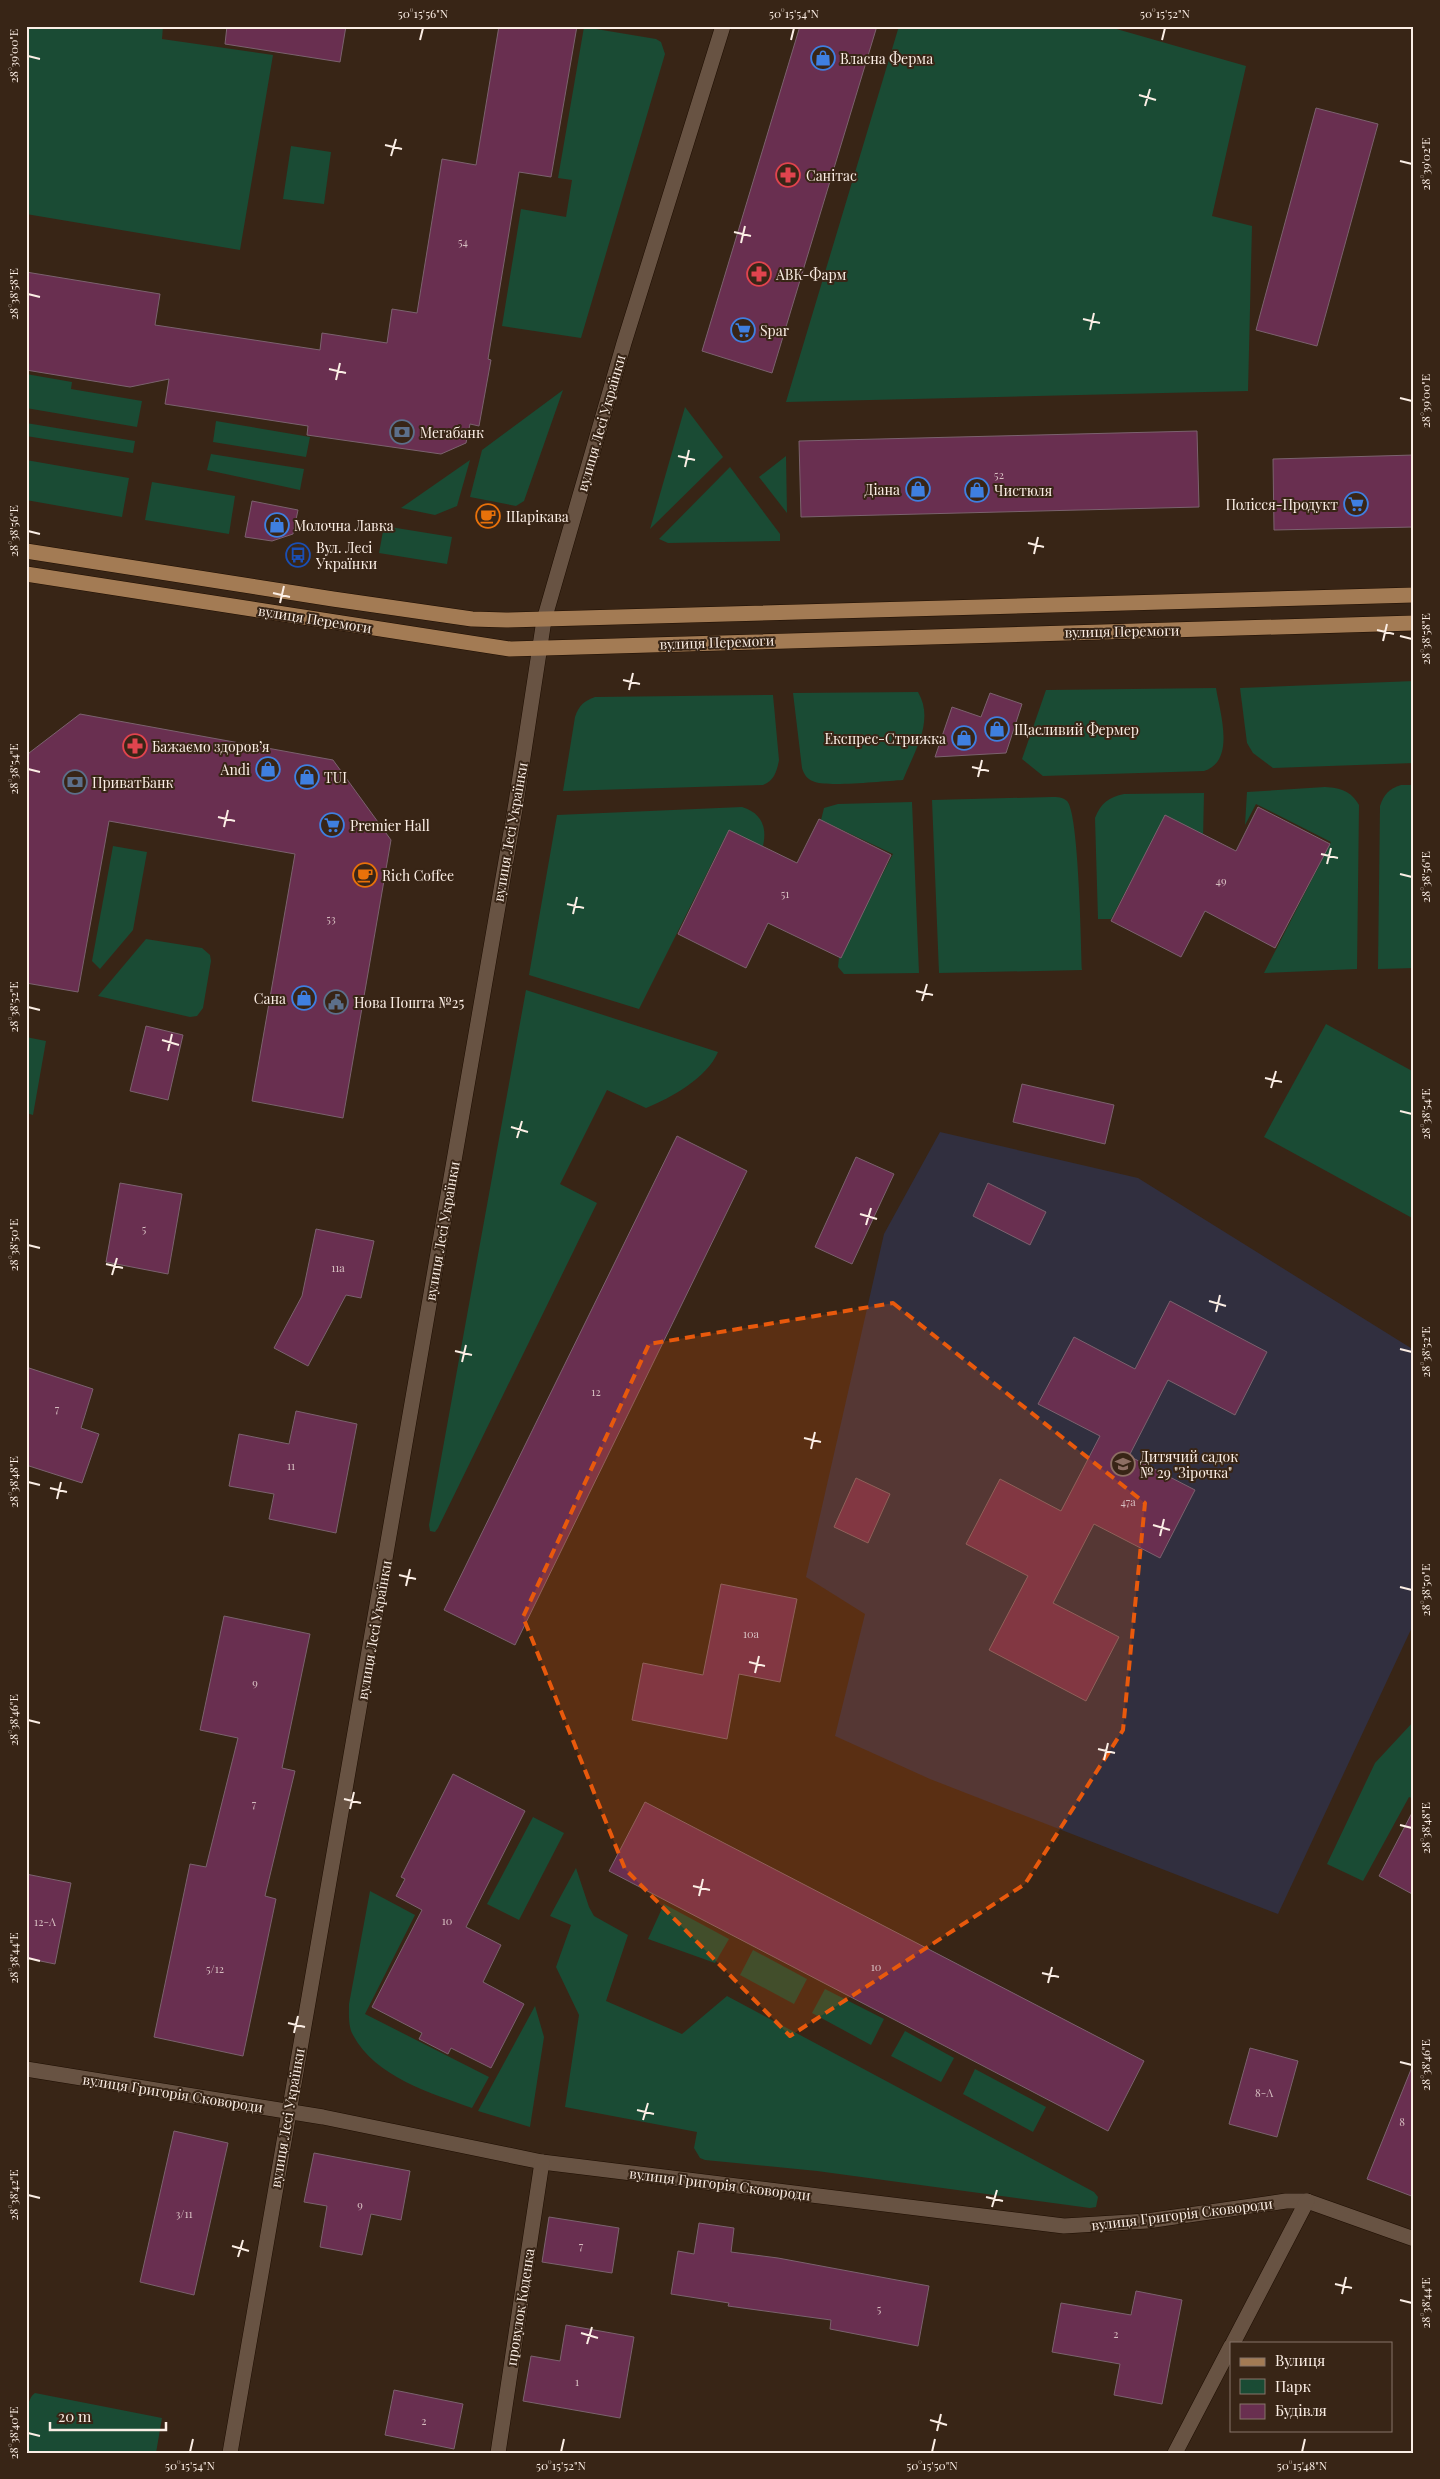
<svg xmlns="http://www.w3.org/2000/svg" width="1440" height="2479" font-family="'Playfair Display',serif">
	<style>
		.education { fill: #312f3f }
		.green { fill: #1a4b34 }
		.building { fill: #692f50; stroke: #7b626e }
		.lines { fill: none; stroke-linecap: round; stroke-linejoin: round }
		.minor-casing { stroke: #1e0e02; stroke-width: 16 }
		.primary-casing { stroke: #1e0e02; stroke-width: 16 }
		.minor { stroke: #685343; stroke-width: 15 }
		.primary { stroke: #a37b54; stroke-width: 15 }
		.marked { fill: #e8590c; fill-opacity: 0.2; stroke: #e8590c; stroke-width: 4; stroke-dasharray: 10 6; stroke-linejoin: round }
		.ticks { fill: none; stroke: #fbeee5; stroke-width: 2 }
		.labels { text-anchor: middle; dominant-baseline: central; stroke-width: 4; stroke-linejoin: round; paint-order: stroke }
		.number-label { font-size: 11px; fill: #d6bec0 }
		.poi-label { font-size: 14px; fill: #fbeee5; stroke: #382516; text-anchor: start }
		.street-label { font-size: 14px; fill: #fbeee5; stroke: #382516 }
		.neatline { fill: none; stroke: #fbeee5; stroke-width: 2 }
		.ticks-label { font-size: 12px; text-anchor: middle; fill: #fbeee5 }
	</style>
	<rect width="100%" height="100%" fill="#382516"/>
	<polygon class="education" points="940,1132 1138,1178 1414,1350 1414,1623 1278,1914 930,1779 835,1736 865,1614 806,1577 884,1234"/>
	<g class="green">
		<polygon points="26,26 163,26 162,39 273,55 240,250 26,214"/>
		<polygon points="899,26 1106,26 1246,66 1212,216 1252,226 1248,391 786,402"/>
		<polygon points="584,27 656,39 661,42 665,54 581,338 502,326 521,209 566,217 572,180 558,178"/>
		<polygon points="291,146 331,152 324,204 283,199"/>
		<polygon points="26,374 72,382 71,389 142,401 137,427 26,408"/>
		<polygon points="563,390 524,501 516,506 470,497 482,450"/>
		<polygon points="685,407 723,457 650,529"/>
		<polygon points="216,421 310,437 306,457 213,442"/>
		<polygon points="26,423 135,441 133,453 26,436"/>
		<polygon points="211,454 304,469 300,490 207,470"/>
		<polygon points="786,456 787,513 759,477"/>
		<polygon points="26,460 129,478 122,517 26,500"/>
		<polygon points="470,460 457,506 435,515 401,508"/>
		<polygon points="730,467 780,534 780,541 668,543 659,539"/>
		<polygon points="152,482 235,496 229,534 145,520"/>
		<polygon points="384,526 452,537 447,564 379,553"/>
		<polygon points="1414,681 1414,763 1273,768 1253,753 1247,743 1240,688"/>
		<path d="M1216 688C1220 713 1236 761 1204 771L1043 776 1022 759 1046 690Z"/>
		<path d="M918 692C935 721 914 752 903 780 884 781 830 787 815 782 808 780 804 775 802 768L793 693Z"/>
		<path d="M773 695 779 760C777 771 774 781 763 785L563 791 575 717C579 705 584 701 595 697Z"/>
		<path d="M1401 785H1414V968L1378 969 1380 806C1384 794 1389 789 1401 785Z"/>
		<path d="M1325 787C1341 788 1351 791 1359 805L1357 969 1264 973 1331 842 1256 804 1245 825 1247 792Z"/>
		<path d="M1204 793 1203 839 1164 819 1111 919H1098L1095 818C1101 803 1109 797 1124 794Z"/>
		<path d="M1052 797C1057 797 1063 797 1067 801 1079 813 1081 946 1082 970L939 973 932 800Z"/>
		<polygon points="912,802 919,973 844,974 838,967 839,957 893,854 821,820 824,808 838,804"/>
		<path d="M742 807C765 814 768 832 761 853L725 837 639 1009 529 975 557 815Z"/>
		<polygon points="113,846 147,852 133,930 100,969 92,961"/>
		<polygon points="146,939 202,948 210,955 211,961 203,1008 197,1016 190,1017 98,996"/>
		<path d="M526 990 718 1052C707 1078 671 1098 646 1108L607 1090 560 1184 597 1203 438 1528 435 1532 430 1531 429 1525Z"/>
		<polygon points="1326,1024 1414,1072 1414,1219 1264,1137"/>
		<polygon points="26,1037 46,1041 33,1115 26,1113"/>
		<polygon points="1414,1721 1414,1799 1409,1797 1363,1881 1327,1864 1375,1763"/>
		<polygon points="533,1817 564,1833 519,1920 487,1904"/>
		<polygon points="576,1868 589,1907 594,1916 628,1935 606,2001 682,2034 727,1996 1094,2192 1098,2197 1096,2207 1090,2208 817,2171 705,2160 700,2158 694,2148 697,2132 565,2107 579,2015 556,1967 571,1925 550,1916"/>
		<path d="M370 1891 415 1915 365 2014 489 2077 472 2108C431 2093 375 2077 353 2035 348 2026 349 2014 349 2004Z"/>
		<polygon points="664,1904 729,1939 715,1963 648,1939"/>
		<polygon points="753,1950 807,1979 794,2004 740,1975"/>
		<polygon points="825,1989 884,2019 871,2045 812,2013"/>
		<polygon points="535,2006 544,2037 530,2127 478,2111"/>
		<polygon points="905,2031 954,2058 941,2082 891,2056"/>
		<polygon points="975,2069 1046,2107 1033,2132 963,2094"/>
		<path d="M35 2393 162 2418 156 2453H26C26 2439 23 2400 35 2393Z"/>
	</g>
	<g class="building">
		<polygon points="227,26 346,26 340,62 225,44"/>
		<polygon points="499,26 577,26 551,177 519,172 488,359 491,360 479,426 470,424 466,443 441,454 307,435 308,426 165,404 169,379 130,387 26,370 26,272 160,294 155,325 320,350 322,333 387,343 392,309 417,313 442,159 476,165"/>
		<polygon points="800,26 877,26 772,373 702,351"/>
		<polygon points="1316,108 1378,124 1317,346 1256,330"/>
		<polygon points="1197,431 1199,507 801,517 799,441"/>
		<polygon points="1414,455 1414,527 1274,530 1273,459"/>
		<polygon points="252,501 298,510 293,534 272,541 245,537"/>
		<polygon points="990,693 1022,704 1006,753 935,757 952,707 981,717"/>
		<polygon points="80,714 333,760 391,840 343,1118 252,1101 295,854 109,821 78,992 26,983 26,764 29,753"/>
		<polygon points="1258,807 1330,844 1275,948 1205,911 1181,957 1111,921 1165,815 1236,851"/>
		<polygon points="819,819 891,855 841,958 768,923 746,968 678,934 729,830 797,863"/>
		<polygon points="146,1026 183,1035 168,1100 130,1091"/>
		<polygon points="1022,1084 1114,1105 1105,1144 1013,1122"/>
		<polygon points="677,1136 747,1171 515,1645 444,1610"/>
		<polygon points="856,1157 894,1174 852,1264 815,1247"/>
		<polygon points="120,1183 182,1194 168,1274 106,1262"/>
		<polygon points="988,1183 1046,1212 1030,1245 973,1216"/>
		<polygon points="316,1229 374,1241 361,1298 346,1295 308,1366 274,1348 302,1296"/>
		<polygon points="1170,1301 1267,1352 1235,1415 1168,1380 1129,1456 1195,1490 1160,1558 1094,1524 1053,1603 1119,1637 1086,1701 989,1650 1028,1576 966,1544 1000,1479 1061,1511 1100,1436 1038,1404 1074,1337 1135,1369"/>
		<polygon points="26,1367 93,1389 81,1428 99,1434 82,1483 26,1465"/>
		<polygon points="296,1411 357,1424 336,1533 269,1519 274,1494 229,1486 239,1434 289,1444"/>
		<polygon points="856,1478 890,1494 868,1543 834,1527"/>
		<polygon points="721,1584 797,1599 780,1682 739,1674 727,1739 632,1720 643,1663 703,1675"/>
		<polygon points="224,1616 310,1634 282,1768 295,1771 265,1896 276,1899 243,2056 154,2037 190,1864 206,1867 238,1738 200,1730"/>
		<polygon points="453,1774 525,1811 466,1927 501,1945 483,1982 524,2004 491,2068 451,2048 448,2054 419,2039 422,2033 372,2007 422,1910 396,1896 405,1879 401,1877"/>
		<polygon points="645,1802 1144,2061 1108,2131 609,1871"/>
		<polygon points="1414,1809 1414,1895 1379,1876"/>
		<polygon points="26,1874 71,1883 55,1964 26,1958"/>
		<polygon points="1250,2048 1298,2061 1277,2137 1229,2124"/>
		<polygon points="1412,2067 1414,2067 1414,2197 1367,2179"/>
		<polygon points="174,2131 228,2143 194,2295 140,2282"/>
		<polygon points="314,2153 410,2171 401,2220 371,2214 362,2255 320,2247 327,2206 304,2202"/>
		<polygon points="549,2217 619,2228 612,2273 542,2262"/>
		<polygon points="699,2223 734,2228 731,2252 778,2258 929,2286 918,2346 830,2329 831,2320 728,2306 729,2303 671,2294 678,2251 694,2254"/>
		<polygon points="1136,2291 1182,2300 1162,2404 1114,2395 1120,2364 1052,2352 1061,2303 1131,2315"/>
		<polygon points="566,2325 634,2337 620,2418 523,2401 531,2356 560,2361"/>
		<polygon points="394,2390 463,2404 454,2449 385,2435"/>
	</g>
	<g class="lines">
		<g class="minor-casing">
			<g id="minor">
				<polyline points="26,2069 323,2117 542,2162 1064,2226 1147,2221 1286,2201 1307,2201 1414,2239"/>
				<polyline points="1233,2343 1307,2201"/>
				<polyline points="230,2453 516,803 544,620 624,343 723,26"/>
				<polyline points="498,2453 542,2162"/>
				<polyline points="1175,2453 1231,2346"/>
			</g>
		</g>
		<g class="primary-casing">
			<g id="primary">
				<polyline points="26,551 333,599 472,619 506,620 1414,595"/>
				<polyline points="26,574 510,649 1414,623"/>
			</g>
		</g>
		<use href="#minor" class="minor"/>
		<use href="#primary" class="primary"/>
	</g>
	<path class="marked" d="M893 1303 1145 1503 1123 1730 1025 1884 790 2036 625 1869 523 1617 649 1344Z"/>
	<path class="ticks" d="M420 40 423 28M791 40 794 28M1162 40 1165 28M28 56 40 59M1139 95 1156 100M1145 106 1150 89M385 145 402 149M391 156 396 139M1400 161 1412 164M734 232 751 236M741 243 745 226M28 294 40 297M1083 319 1100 323M1090 330 1094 313M329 369 346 373M336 380 340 363M1400 398 1412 401M678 456 695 460M685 467 689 450M28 531 40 534M1028 543 1044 547M1034 554 1038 537M273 593 290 597M280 603 284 586M1377 630 1394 634M1400 636 1412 639M1383 641 1387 624M623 680 640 684M629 690 633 673M972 767 989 771M28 769 40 772M978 777 982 760M218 817 235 821M224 827 228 810M1321 854 1338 858M1327 864 1331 848M1400 874 1412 877M567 904 584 908M573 914 577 897M916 991 933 995M922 1001 927 984M28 1007 40 1010M162 1040 179 1045M168 1051 172 1034M1265 1078 1282 1082M1271 1088 1276 1071M1400 1111 1412 1114M511 1127 528 1132M517 1138 522 1121M860 1214 877 1219M866 1225 871 1208M28 1245 40 1248M106 1264 123 1268M112 1275 117 1258M1209 1301 1226 1306M1216 1312 1220 1295M1400 1349 1412 1352M455 1351 472 1355M462 1362 466 1345M804 1438 821 1442M811 1449 815 1432M28 1482 40 1485M50 1488 67 1492M57 1499 61 1482M1153 1525 1170 1530M1160 1536 1164 1519M399 1575 416 1579M406 1586 410 1569M1400 1587 1412 1590M749 1662 765 1666M755 1673 759 1656M28 1720 40 1723M1098 1749 1115 1753M1104 1760 1108 1743M344 1799 361 1803M350 1809 354 1792M1400 1825 1412 1828M693 1886 710 1890M699 1896 703 1879M28 1958 40 1961M1042 1973 1059 1977M1048 1983 1052 1967M288 2023 305 2027M294 2033 298 2016M1400 2062 1412 2065M637 2110 654 2114M643 2120 648 2103M28 2195 40 2198M986 2197 1003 2201M992 2207 997 2190M232 2246 249 2251M238 2257 243 2240M1335 2284 1352 2288M1342 2294 1346 2277M1400 2300 1412 2303M581 2333 598 2338M587 2344 592 2327M930 2420 947 2425M937 2431 941 2414M28 2433 40 2436M190 2452 193 2439M561 2452 564 2439M932 2452 935 2439M1302 2452 1305 2439"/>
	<defs>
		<g id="shop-ring" transform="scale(1.25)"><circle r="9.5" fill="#382516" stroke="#3f7fe0" stroke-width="1.5"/><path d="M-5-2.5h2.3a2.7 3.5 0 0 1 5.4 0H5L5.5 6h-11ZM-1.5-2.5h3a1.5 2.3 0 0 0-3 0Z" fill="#3f7fe0"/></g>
		<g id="pharmacy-ring" transform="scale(1.25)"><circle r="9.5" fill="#382516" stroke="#e0444e" stroke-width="1.5"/><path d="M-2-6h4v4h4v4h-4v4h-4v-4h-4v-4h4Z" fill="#e0444e"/></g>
		<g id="supermarket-ring" transform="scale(1.25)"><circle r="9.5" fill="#382516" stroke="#3f7fe0" stroke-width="1.5"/><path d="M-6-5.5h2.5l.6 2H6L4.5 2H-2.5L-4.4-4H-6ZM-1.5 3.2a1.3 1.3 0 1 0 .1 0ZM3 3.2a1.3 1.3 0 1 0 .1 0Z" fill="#3f7fe0"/></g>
		<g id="bank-ring" transform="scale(1.25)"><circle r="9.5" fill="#382516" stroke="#5c6f8a" stroke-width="1.5"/><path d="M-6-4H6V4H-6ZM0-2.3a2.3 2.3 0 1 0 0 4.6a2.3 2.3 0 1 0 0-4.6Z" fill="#5c6f8a"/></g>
		<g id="cafe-ring" transform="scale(1.25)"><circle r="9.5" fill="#382516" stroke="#e8710a" stroke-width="1.5"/><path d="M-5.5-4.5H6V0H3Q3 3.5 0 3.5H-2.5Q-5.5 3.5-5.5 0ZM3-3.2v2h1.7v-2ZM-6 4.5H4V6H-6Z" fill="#e8710a"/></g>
		<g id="bus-ring" transform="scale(1.25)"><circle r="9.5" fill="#382516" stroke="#1a4fb4" stroke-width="1.5"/><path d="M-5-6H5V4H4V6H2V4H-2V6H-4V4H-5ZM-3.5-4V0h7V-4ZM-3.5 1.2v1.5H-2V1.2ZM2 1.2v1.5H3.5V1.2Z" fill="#1a4fb4"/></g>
		<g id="civic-ring" transform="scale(1.25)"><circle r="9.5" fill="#382516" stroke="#5c6f8a" stroke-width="1.5"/><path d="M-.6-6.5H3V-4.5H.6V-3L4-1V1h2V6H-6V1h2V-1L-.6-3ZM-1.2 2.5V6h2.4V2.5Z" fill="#5c6f8a"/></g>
		<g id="school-ring" transform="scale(1.25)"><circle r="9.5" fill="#382516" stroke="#8d6e63" stroke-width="1.5"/><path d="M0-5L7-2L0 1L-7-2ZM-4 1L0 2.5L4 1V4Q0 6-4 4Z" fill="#8d6e63"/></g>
	</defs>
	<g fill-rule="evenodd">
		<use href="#shop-ring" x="823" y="58"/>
		<use href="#pharmacy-ring" x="788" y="175"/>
		<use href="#pharmacy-ring" x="759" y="274"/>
		<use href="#supermarket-ring" x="743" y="330"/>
		<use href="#bank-ring" x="402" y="432"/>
		<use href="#shop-ring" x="918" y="489"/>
		<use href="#shop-ring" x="977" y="490"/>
		<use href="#supermarket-ring" x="1356" y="504"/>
		<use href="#cafe-ring" x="488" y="516"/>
		<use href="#shop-ring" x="277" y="525"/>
		<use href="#bus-ring" x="298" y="555"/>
		<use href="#shop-ring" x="997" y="729"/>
		<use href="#shop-ring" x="964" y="738"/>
		<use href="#pharmacy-ring" x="135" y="746"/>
		<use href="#shop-ring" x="268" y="769"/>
		<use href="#shop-ring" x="307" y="777"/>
		<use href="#bank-ring" x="75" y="782"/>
		<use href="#supermarket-ring" x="332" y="825"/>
		<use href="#cafe-ring" x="365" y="875"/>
		<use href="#shop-ring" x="304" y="998"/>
		<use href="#civic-ring" x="336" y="1002"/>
		<use href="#school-ring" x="1123" y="1464"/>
	</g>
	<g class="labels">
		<g class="number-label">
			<text x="463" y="241">54</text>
			<text x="999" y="474">52</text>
			<text x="1221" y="880">49</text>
			<text x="785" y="893">51</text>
			<text x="331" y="918">53</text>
			<text x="144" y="1228">5</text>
			<text x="338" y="1267">11а</text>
			<text x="596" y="1391">12</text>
			<text x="57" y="1408">7</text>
			<text x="291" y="1465">11</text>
			<text x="1128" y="1501">47а</text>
			<text x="751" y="1633">10а</text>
			<text x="255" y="1682">9</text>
			<text x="254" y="1803">7</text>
			<text x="447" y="1920">10</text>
			<text x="45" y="1921">12-А</text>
			<text x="876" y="1966">10</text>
			<text x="215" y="1968">5/12</text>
			<text x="1264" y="2092">8-А</text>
			<text x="1402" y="2121">8</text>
			<text x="360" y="2204">9</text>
			<text x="184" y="2213">3/11</text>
			<text x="581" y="2245">7</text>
			<text x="879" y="2308">5</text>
			<text x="1116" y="2333">2</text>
			<text x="577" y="2381">1</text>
			<text x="424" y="2420">2</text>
		</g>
		<g class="poi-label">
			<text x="840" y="58">Власна Ферма</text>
			<text x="806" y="175">Санітас</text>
			<text x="776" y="274">АВК-Фарм</text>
			<text x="760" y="330">Spar</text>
			<text x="420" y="432">Мегабанк</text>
			<text x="900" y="489" text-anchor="end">Діана</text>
			<text x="994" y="490">Чистюля</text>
			<text x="1338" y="504" text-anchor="end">Полісся-Продукт</text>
			<text x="506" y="516">Шарікава</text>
			<text x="294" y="525">Молочна Лавка</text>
			<text x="316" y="547">Вул. Лесі<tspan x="316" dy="16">Українки</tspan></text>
			<text x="1014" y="729">Щасливий Фермер</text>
			<text x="946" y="738" text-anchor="end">Експрес-Стрижка</text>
			<text x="152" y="746">Бажаємо здоровʼя</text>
			<text x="250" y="769" text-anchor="end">Andi</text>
			<text x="324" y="777">TUI</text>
			<text x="92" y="782">ПриватБанк</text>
			<text x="350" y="825">Premier Hall</text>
			<text x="382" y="875">Rich Coffee</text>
			<text x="286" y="998" text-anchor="end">Сана</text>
			<text x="354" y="1002">Нова Пошта №25</text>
			<text x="1140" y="1456">Дитячий садок<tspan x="1140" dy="16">№ 29 "Зірочка"</tspan></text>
		</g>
		<g class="street-label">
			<text transform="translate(601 423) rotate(-74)">вулиця Лесі Українки</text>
			<text transform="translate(315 619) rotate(9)">вулиця Перемоги</text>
			<text transform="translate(1122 631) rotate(-1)">вулиця Перемоги</text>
			<text transform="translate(717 642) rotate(-2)">вулиця Перемоги</text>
			<text transform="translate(510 832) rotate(-80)">вулиця Лесі Українки</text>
			<text transform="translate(442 1231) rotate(-80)">вулиця Лесі Українки</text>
			<text transform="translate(374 1630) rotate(-80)">вулиця Лесі Українки</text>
			<text transform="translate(173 2093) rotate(9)">вулиця Григорія Сковороди</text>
			<text transform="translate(287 2118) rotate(-80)">вулиця Лесі Українки</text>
			<text transform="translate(720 2184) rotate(7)">вулиця Григорія Сковороди</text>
			<text transform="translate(1182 2214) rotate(-7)">вулиця Григорія Сковороди</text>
			<text transform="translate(520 2307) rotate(-81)">провулок Коденка</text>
		</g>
	</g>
	<rect width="1440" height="2479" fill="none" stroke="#382516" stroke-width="55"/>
	<rect x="1230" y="2342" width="162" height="90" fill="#382516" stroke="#867569"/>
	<rect x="1240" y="2358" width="25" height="8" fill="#a37b54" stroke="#867569"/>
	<text x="1275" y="2366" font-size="15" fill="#fbeee5">Вулиця</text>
	<rect x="1240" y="2379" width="25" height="15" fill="#1a4b34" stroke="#867569"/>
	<text x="1275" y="2392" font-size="15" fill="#fbeee5">Парк</text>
	<rect x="1240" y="2404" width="25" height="15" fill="#692f50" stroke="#867569"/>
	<text x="1275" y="2416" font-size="15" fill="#fbeee5">Будівля</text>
	<path d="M50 2422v8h116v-8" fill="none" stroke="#fbeee5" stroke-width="2.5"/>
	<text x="58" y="2422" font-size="15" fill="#fbeee5" stroke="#382516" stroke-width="4" paint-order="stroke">20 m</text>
	<rect x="28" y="28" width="1384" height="2424" class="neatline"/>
	<g class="ticks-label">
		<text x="423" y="18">50°15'56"N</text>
		<text x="794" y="18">50°15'54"N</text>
		<text x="1165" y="18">50°15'52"N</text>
		<text transform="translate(14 56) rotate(-90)" y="4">28°39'00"E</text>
		<text transform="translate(1426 164) rotate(-90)" y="4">28°39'02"E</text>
		<text transform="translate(14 294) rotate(-90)" y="4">28°38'58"E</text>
		<text transform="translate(1426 401) rotate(-90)" y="4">28°39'00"E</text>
		<text transform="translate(14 531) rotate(-90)" y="4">28°38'56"E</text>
		<text transform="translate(1426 639) rotate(-90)" y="4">28°38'58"E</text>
		<text transform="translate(14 769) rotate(-90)" y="4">28°38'54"E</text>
		<text transform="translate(1426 877) rotate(-90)" y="4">28°38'56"E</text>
		<text transform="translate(14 1007) rotate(-90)" y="4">28°38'52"E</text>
		<text transform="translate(1426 1114) rotate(-90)" y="4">28°38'54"E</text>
		<text transform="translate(14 1245) rotate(-90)" y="4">28°38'50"E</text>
		<text transform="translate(1426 1352) rotate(-90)" y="4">28°38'52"E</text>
		<text transform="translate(14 1482) rotate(-90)" y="4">28°38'48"E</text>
		<text transform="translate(1426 1590) rotate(-90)" y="4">28°38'50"E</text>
		<text transform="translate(14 1720) rotate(-90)" y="4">28°38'46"E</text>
		<text transform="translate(1426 1828) rotate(-90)" y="4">28°38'48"E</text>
		<text transform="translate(14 1958) rotate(-90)" y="4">28°38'44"E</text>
		<text transform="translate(1426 2065) rotate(-90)" y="4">28°38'46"E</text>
		<text transform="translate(14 2195) rotate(-90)" y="4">28°38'42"E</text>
		<text transform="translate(1426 2303) rotate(-90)" y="4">28°38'44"E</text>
		<text transform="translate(14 2433) rotate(-90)" y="4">28°38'40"E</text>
		<text x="190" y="2470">50°15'54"N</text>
		<text x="561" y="2470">50°15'52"N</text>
		<text x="932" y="2470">50°15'50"N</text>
		<text x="1302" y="2470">50°15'48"N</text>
	</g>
</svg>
